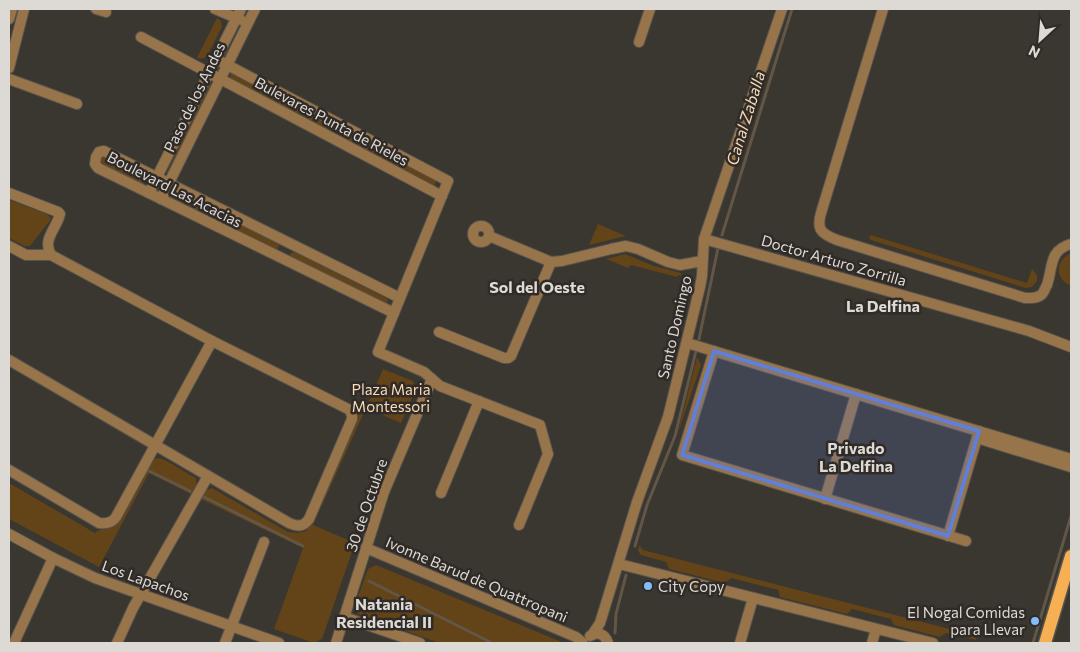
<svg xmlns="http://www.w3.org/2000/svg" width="1080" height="652" font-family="Commissioner,sans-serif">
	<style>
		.green { fill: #634318 }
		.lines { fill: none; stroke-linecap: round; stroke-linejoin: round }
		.stream { stroke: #625647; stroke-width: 3 }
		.minor-casing { stroke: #57544e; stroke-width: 12 }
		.major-casing { stroke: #57544e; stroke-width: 15 }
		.minor { stroke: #97744a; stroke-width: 10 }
		.major { stroke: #f6af52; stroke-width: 12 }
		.marked { fill: #607fd7; fill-opacity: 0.2; stroke: #607fd7; stroke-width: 4; stroke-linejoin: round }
		.poi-dot { fill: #82bcfa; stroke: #302b26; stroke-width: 2 }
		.labels { text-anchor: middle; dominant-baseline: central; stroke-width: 5; stroke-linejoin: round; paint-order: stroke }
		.street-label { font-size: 15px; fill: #dddad6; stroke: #302b26 }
		.park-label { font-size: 15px; fill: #f7dbbb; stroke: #302b26 }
		.poi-label { font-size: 15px; fill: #dddad6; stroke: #302b26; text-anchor: start }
		.water-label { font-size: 16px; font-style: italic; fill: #f5d9b9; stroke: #302b26 }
		.neighbourhood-label { font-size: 16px; font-weight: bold; fill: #dddad6; stroke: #302b26 }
	</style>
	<rect width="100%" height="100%" fill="#3a3630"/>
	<g class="green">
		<path d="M217 18 221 21 222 27 207 56C204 59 200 59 197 58Z"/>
		<polygon points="232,72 332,125 330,130 327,131 231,80 230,75"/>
		<polygon points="209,84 212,85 212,86 168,174 167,172"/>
		<polygon points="345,132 434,179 436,181 435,185 433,186 341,138 342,133"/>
		<polygon points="103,156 144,177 146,179 145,182 141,184 100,164 100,157"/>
		<polygon points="174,192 278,244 279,246 277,250 173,200 171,196"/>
		<polygon points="9,200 47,214 51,218 49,222 30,246 24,246 9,238"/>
		<polygon points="598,224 626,236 589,245"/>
		<polygon points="871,235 1027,283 1032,269 1037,275 1037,281 1032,287 1026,288 871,240 869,238"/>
		<polygon points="294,252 386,298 388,300 386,304 290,259 289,256 291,253"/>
		<path d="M1071 253V286C1054 279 1055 260 1071 253Z"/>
		<polygon points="625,254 654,266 681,273 681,276 678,275 677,277 631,265 628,268 606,259"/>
		<polygon points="697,357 701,365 677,436"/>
		<polygon points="383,369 413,381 416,389 401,423 366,408 313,525 355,543 322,639 314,643 274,629 303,548 201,499 206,490 212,488 288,532 297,533 306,531 362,404 367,406"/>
		<path d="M159 458C170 461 185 473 196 478 198 485 194 489 191 494L149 473 99 567 9 519V483L95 533C106 524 111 536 122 516L151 460Z"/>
		<polygon points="639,545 643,550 977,636 976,640 946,633 940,637 894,625 891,619 852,609 847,614 780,597 778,590 731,578 725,583 669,569 666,562 641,555 638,551"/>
		<polygon points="376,565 564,643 440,643 358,614 354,607 368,569"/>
	</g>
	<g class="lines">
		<g class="stream">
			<polyline points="722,235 792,9"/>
			<polyline points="699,339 718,248"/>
			<polyline points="149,471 190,491"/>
			<polyline points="204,497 303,546"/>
			<polyline points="635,546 647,505 675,436 696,351"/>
			<polyline points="369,581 492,643"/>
			<polyline points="615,633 616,614 626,575"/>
			<polyline points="1033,643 1071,516"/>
		</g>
		<g class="minor-casing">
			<g id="minor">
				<polyline points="96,9 106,12"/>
				<polyline points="215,9 241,20"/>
				<path d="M883 9 821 213C816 230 822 234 837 240L1025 298C1030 298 1036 299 1041 295 1044 293 1045 288 1047 285 1053 267 1049 250 1071 244"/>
				<polyline points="9,19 12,9"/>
				<polyline points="141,37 442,196"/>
				<polyline points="639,42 650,9"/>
				<polyline points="216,59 448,181 378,352 424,372 440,386 540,425 548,454 519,525"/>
				<polyline points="9,68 24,9"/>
				<polyline points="9,79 77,104"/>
				<path d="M9 193 58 212 60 214C56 230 42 239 51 255L212 341 350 410 352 416V419L309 519C303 527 298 527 289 523L9 360"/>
				<polyline points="149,193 241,9"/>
				<polyline points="161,199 255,9"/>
				<circle cx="481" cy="234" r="8"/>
				<polyline points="489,236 551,262 562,261 611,249 626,246 638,249 668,262 680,265 702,261"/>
				<polyline points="704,239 1029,331 1071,347"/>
				<polyline points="9,246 26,255 51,255"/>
				<polyline points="394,313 98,168 95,164 96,157 99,152 104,151 400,298"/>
				<polyline points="439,332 504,358 508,358 511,356 551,262"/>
				<polyline points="687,343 1071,459"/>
				<polyline points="714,351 682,455 966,541"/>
				<polyline points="977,438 1071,467"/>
				<path d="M9 470 99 523C106 524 112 523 116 517L212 341"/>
				<polyline points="441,493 479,401"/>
				<polyline points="825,499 856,394"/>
				<polyline points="9,534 53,558 95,578 279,643"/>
				<polyline points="948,536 979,431"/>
				<polyline points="366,548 576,637 583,643"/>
				<polyline points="619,564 933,643"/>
				<polyline points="344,617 420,643"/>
				<polyline points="592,635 600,623 637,502 668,417 700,287 702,276 704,239 782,9"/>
				<path d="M590 636C598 631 605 634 608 643"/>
				<polyline points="14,643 53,558"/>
				<polyline points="117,643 133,608 208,476"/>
				<polyline points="225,643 264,542"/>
				<polyline points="336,643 384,492 432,379"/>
				<polyline points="740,643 753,598"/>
				<polyline points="872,643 876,629"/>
			</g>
		</g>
		<g class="major-casing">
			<polyline id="major" points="1045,643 1071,556"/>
		</g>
		<use href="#minor" class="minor"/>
		<use href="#major" class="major"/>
	</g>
	<path class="marked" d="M714 351 979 431 948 536 682 455Z"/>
	<g class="poi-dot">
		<circle cx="648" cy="586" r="5"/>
		<circle cx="1035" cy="621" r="5"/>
	</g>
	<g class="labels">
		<g class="street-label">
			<text transform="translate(194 97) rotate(-64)">Paso de los Andes</text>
			<text transform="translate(332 121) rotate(28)">Bulevares Punta de Rieles</text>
			<text transform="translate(175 189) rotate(27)">Boulevard Las Acacias</text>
			<text transform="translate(834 260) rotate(16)">Doctor Arturo Zorrilla</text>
			<text transform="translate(674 327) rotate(-77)">Santo Domingo</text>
			<text transform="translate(366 505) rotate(-71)">30 de Octubre</text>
			<text transform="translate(477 579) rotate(23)">Ivonne Barud de Quattropani</text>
			<text transform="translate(146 580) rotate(20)">Los Lapachos</text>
		</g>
		<g class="park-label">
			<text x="391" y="389">Plaza Maria<tspan x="391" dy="17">Montessori</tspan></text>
		</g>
		<g class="poi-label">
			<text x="658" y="586">City Copy</text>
			<text x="1025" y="612" text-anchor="end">El Nogal Comidas<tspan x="1025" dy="17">para Llevar</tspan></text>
		</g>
		<g class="water-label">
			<text transform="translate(745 118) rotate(-73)">Canal Zaballa</text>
		</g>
		<g class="neighbourhood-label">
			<text x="537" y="286">Sol del Oeste</text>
			<text x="883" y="305">La Delfina</text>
			<text x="856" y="447">Privado<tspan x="856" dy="18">La Delfina</tspan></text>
			<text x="384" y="603">Natania<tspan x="384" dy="18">Residencial II</tspan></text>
		</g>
	</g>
	<rect width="1080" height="652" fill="none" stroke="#dddad6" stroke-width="20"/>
	<g transform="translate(1040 40) rotate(206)" stroke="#302b26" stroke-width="4" paint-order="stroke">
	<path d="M0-4L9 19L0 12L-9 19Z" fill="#dddad6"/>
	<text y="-8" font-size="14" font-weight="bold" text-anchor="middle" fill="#dddad6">N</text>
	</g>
</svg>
